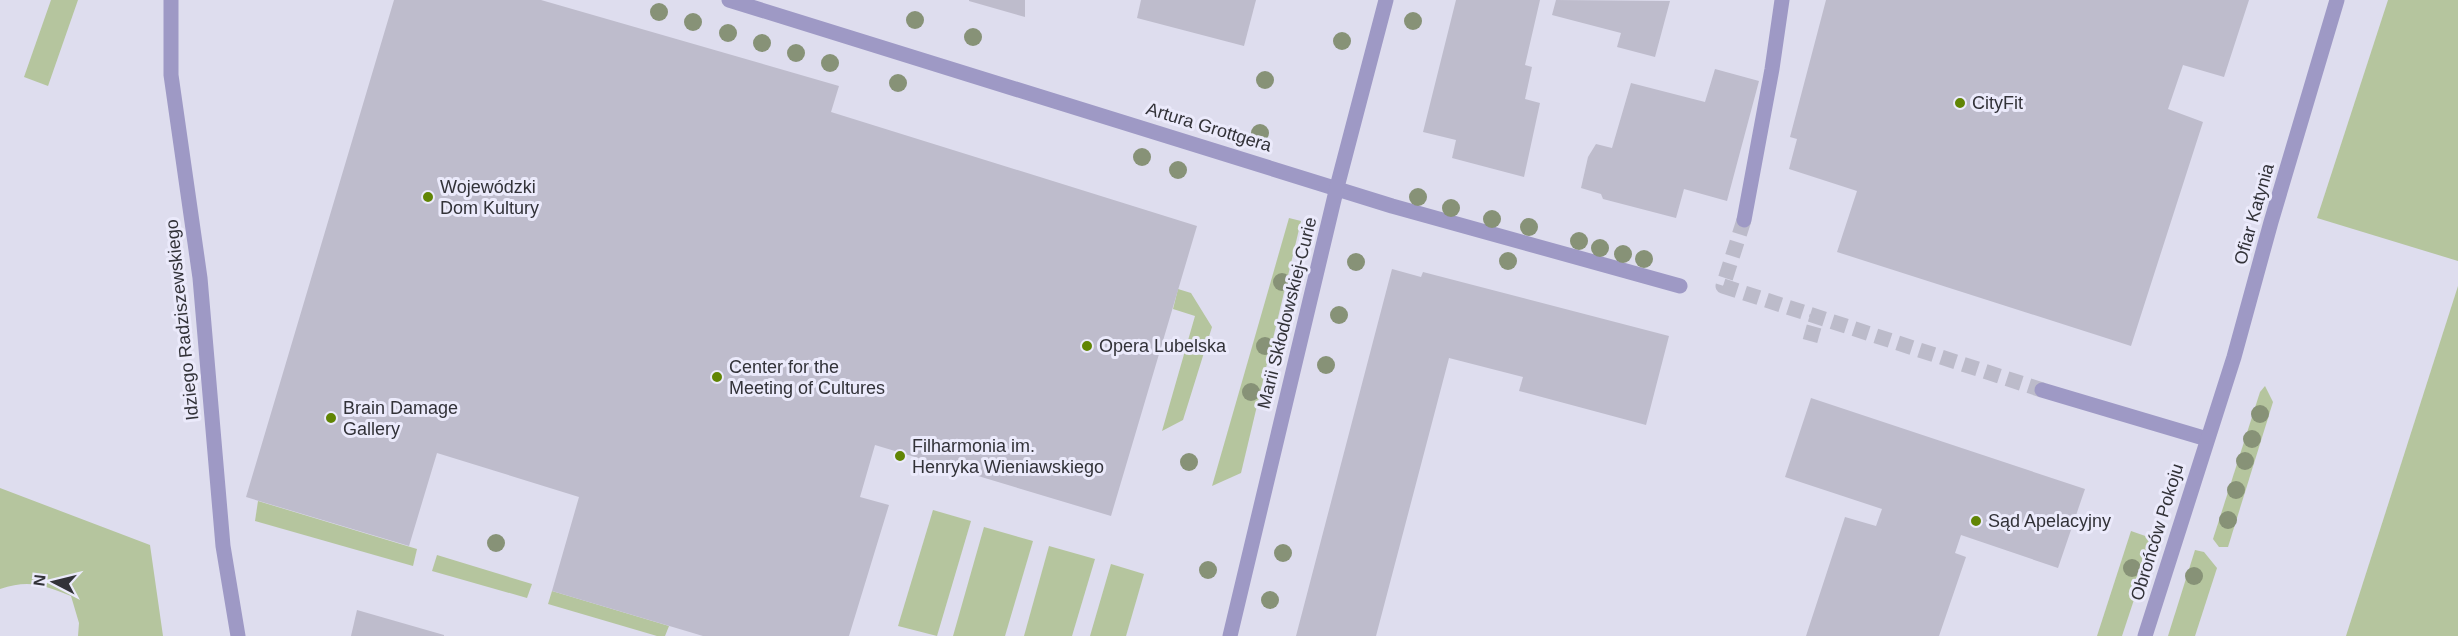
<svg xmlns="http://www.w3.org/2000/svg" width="2458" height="636" font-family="Helvetica,sans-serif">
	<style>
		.green { fill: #b5c59e }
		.building { fill: #bebccc }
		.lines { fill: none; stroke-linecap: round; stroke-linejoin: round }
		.minor-tunnel { stroke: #bcbbca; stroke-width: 15; stroke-dasharray: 15 8; stroke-linecap: butt }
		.minor { stroke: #9e99c5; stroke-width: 15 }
		.tree { fill: #879277 }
		.poi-dot { fill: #618504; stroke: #ebeafb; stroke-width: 2 }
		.labels { text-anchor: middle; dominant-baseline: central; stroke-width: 6; stroke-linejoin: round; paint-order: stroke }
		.poi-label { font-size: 18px; fill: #323238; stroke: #ebeafb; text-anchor: start }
		.street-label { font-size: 18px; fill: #323238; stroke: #ebeafb }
	</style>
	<rect width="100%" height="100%" fill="#deddee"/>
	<g class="green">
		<polygon points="51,0 78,0 48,86 24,77"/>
		<polygon points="2388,0 2458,0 2458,261 2317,218"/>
		<polygon points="1289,218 1301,221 1241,473 1212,486"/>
		<polygon points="2458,286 2458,636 2346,636"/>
		<polygon points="1178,289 1191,293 1212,327 1183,420 1162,431 1195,316 1173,309"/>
		<polygon points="2265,386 2273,402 2228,547 2219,547 2213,539 2260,392"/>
		<path d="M0 488 150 545 163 636H78L79 623 71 596C44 585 29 579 0 589Z"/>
		<polygon points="258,501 417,549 413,566 255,521"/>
		<polygon points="933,510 971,521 937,636 898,626"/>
		<polygon points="984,527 1033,541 1005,636 953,636"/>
		<polygon points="2131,531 2154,539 2122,636 2097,636"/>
		<polygon points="1049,546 1095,559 1072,636 1024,636"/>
		<polygon points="2195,550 2204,552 2217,568 2195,636 2168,636"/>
		<polygon points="437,555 532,584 527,598 432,571"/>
		<polygon points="1111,564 1144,574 1126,636 1090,636"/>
		<polygon points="552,591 669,626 665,636 657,636 548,604"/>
	</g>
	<g class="building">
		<polygon points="394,0 541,0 839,86 831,112 1197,226 1111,516 875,445 860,497 889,505 849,636 703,636 552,591 579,497 437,453 409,546 246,497"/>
		<polygon points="969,0 1025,0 1025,17 969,1"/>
		<polygon points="1141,0 1256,0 1244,46 1137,18"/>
		<polygon points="1456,0 1540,0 1525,65 1532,67 1525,99 1540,103 1524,177 1452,158 1456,140 1423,132"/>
		<polygon points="1556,0 1670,1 1655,57 1617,47 1621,33 1552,15"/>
		<polygon points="1826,0 2249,0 2224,77 2183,65 2168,109 2203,122 2131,346 1837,252 1857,191 1789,169 1797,139 1790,137"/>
		<polygon points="1715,69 1759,81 1727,201 1684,189 1676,218 1603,199 1601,194 1581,188 1588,157 1596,144 1612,148 1631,83 1705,102"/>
		<polygon points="1392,269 1421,277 1423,272 1669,336 1646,425 1519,391 1523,377 1449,358 1376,636 1296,636"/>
		<polygon points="1811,398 2085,489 2058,568 1961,535 1955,553 1966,557 1939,636 1806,636 1845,517 1876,526 1882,509 1785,477"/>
		<polygon points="357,610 444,635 444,636 351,636"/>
	</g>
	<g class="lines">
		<g class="minor-tunnel">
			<polyline points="1744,220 1723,286 2042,390"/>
			<polyline points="1810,341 1817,316"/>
		</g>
		<g class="minor">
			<polyline points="171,0 171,75 200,278 223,546 238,636"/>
			<polyline points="729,0 1392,206 1680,286"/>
			<polyline points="1744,220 1772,69 1782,0"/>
			<polyline points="2042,390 2207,439"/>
			<polyline points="1230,636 1337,187 1386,0"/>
			<polyline points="2145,636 2234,357 2271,222 2337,0"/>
		</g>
	</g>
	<g class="tree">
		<circle cx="659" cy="12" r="9"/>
		<circle cx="915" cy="20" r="9"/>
		<circle cx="1413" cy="21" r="9"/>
		<circle cx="693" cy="22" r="9"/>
		<circle cx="728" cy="33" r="9"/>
		<circle cx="973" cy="37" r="9"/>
		<circle cx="1342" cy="41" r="9"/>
		<circle cx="762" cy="43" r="9"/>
		<circle cx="796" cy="53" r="9"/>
		<circle cx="830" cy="63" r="9"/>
		<circle cx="1265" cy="80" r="9"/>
		<circle cx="898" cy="83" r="9"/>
		<circle cx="1260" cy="133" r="9"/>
		<circle cx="1142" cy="157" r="9"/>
		<circle cx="1178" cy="170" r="9"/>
		<circle cx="1418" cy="197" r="9"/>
		<circle cx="1451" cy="208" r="9"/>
		<circle cx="1492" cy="219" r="9"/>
		<circle cx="1529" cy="227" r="9"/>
		<circle cx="1579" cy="241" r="9"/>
		<circle cx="1600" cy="248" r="9"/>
		<circle cx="1623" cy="254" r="9"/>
		<circle cx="1644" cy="259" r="9"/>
		<circle cx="1508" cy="261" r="9"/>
		<circle cx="1356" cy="262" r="9"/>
		<circle cx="1282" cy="282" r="9"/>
		<circle cx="1339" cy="315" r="9"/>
		<circle cx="1265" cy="346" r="9"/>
		<circle cx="1326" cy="365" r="9"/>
		<circle cx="1251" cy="392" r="9"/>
		<circle cx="2260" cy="414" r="9"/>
		<circle cx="2252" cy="439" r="9"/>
		<circle cx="2245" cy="461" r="9"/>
		<circle cx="1189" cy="462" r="9"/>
		<circle cx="2236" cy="490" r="9"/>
		<circle cx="2228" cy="520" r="9"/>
		<circle cx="496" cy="543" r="9"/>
		<circle cx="1283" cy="553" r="9"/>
		<circle cx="2132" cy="568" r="9"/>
		<circle cx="1208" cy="570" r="9"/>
		<circle cx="2194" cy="576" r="9"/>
		<circle cx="1270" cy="600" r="9"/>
	</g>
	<g class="poi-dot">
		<circle cx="1960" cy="103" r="6"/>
		<circle cx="428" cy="197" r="6"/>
		<circle cx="1087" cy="346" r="6"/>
		<circle cx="717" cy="377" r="6"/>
		<circle cx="331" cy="418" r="6"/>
		<circle cx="900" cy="456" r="6"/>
		<circle cx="1976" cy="521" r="6"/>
	</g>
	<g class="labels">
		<g class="poi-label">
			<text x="1972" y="103">CityFit</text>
			<text x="440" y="187">Wojewódzki<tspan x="440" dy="21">Dom Kultury</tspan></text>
			<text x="1099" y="346">Opera Lubelska</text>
			<text x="729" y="367">Center for the<tspan x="729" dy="21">Meeting of Cultures</tspan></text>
			<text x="343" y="408">Brain Damage<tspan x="343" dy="21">Gallery</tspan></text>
			<text x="912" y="446">Filharmonia im.<tspan x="912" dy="21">Henryka Wieniawskiego</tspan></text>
			<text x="1988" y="521">Sąd Apelacyjny</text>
		</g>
		<g class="street-label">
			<text transform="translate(1209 127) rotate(17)">Artura Grottgera</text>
			<text transform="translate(2254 214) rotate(-74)">Ofiar Katynia</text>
			<text transform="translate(1287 313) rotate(-76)">Marii Skłodowskiej-Curie</text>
			<text transform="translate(182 320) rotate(-96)">Idziego Radziszewskiego</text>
			<text transform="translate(2157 532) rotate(-73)">Obrońców Pokoju</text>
		</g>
	</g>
	<g transform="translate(54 582) rotate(277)" stroke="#ebeafb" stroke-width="4.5" paint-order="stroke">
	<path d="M0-4.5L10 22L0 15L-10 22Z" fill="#323238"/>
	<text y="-9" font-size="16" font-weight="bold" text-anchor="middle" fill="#323238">N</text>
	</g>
</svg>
